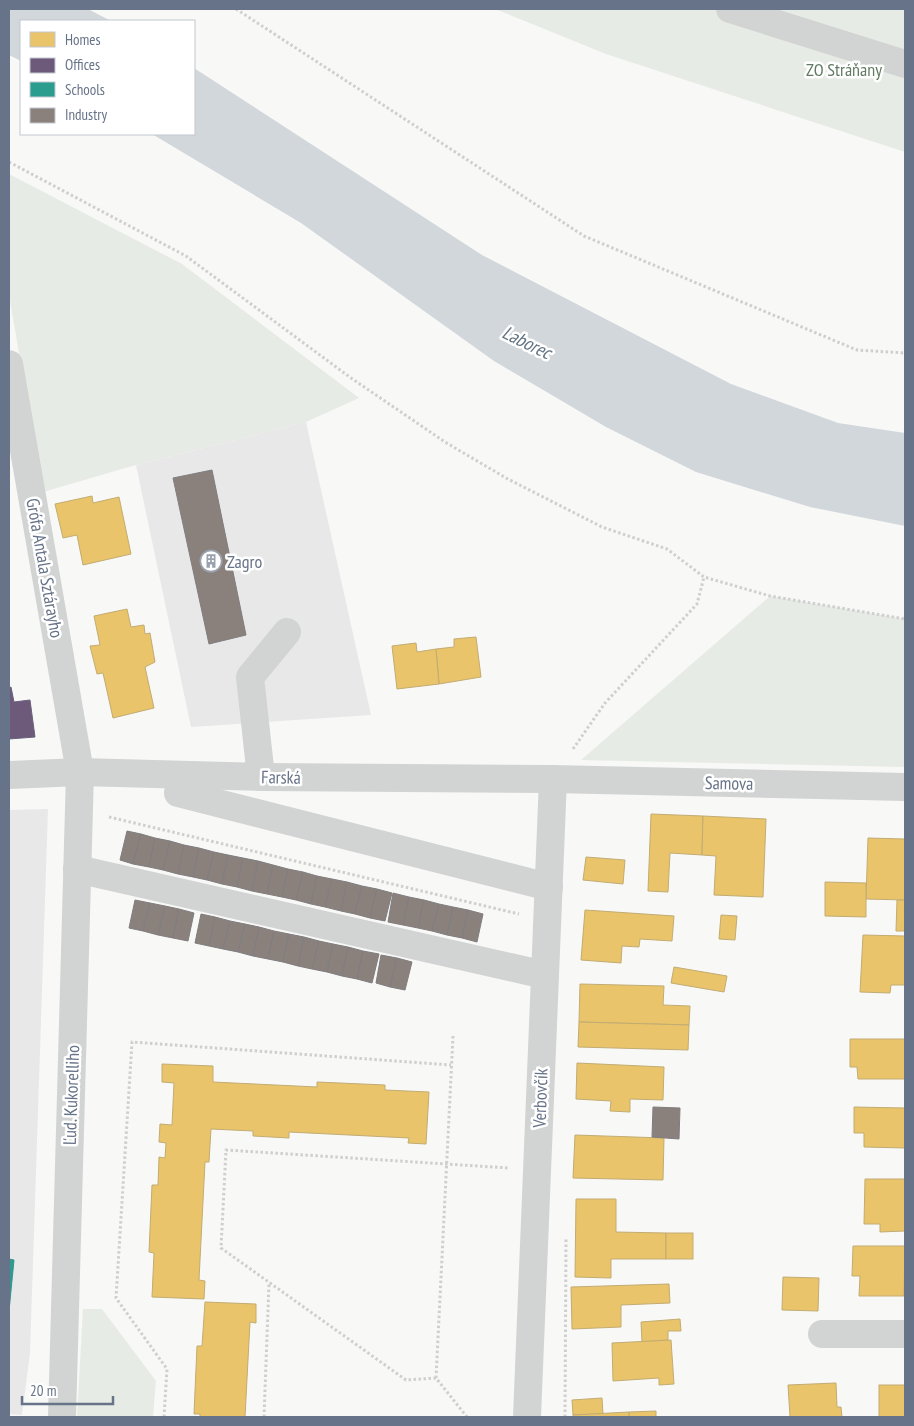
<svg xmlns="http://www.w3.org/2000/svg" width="914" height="1426" font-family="'PT Sans Narrow',sans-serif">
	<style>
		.built { fill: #e8e8e9 }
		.green { fill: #e7ebe5 }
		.water { fill: #d2d7db }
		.homes { fill: #e9c46a; stroke: #c2ac73 }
		.offices { fill: #6d597a; stroke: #6b617e }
		.schools { fill: #2a9d8f; stroke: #3c908d }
		.industry { fill: #8a817c; stroke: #807d80 }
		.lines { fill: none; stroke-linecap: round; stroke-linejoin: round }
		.path { stroke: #cfcfd0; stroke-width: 3; stroke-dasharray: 2.5 2.5; stroke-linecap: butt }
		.minor { stroke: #d2d3d3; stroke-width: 28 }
		.labels { text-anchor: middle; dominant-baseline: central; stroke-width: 5; stroke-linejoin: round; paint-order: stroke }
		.park-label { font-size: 18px; fill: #627a62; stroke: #fff }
		.poi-label { font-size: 18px; fill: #677388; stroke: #fff; text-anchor: start }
		.street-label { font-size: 18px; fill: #677388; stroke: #fff }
		.water-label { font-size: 19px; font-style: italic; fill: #637483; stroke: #fff }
	</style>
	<rect width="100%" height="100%" fill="#f8f8f7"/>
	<g class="built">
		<polygon points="306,422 371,715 191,727 136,465"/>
		<polygon points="48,809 30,1353 22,1415 9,1414 9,810"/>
	</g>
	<g class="green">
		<polygon points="495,9 905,9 905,152 606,54"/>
		<polygon points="9,174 182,264 359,398 306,422 136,465 43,492 9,295"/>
		<polygon points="770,596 905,619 905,767 581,760"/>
		<polygon points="83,1309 102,1309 156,1381 153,1417 77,1417"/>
	</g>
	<g class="water">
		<polygon points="9,9 88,9 111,21 21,21 21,61 9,55"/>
		<polygon points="194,68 482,255 731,384 838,423 905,433 905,526 810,507 696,472 606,427 494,361 301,223 152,134 194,134"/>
	</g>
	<g class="homes">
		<polygon points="92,496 93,503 119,497 131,554 83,565 77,535 63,538 55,504"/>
		<polygon points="127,609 131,627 144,625 145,634 150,633 155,662 145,667 154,708 113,718 103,673 97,674 90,646 100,645 94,616"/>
		<polygon points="476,637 481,677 439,684 436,649 454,647 454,639"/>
		<polygon points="416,643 417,652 436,649 439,684 397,689 392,646"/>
		<polygon points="651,814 703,816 702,855 670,853 668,892 648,891"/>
		<polygon points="703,816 766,819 763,897 714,895 716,856 702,855"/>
		<polygon points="868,838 905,839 905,900 866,899"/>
		<polygon points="586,857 625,860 623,884 583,880"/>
		<polygon points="825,882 866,883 866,917 825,916"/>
		<polygon points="897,900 905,900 905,931 896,931"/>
		<polygon points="585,910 674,916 672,941 640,939 639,947 622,946 621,963 581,960"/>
		<polygon points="721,915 737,916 735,940 719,939"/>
		<polygon points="863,935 905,936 905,985 891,985 890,993 860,992"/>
		<polygon points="674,967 727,976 724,992 671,983"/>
		<polygon points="580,984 664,986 663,1005 690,1006 689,1025 579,1022"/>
		<polygon points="579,1022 689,1025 688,1050 578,1047"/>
		<polygon points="850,1039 905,1039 905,1079 858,1079 857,1067 850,1067"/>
		<polygon points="577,1063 664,1067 663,1100 630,1099 630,1112 610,1111 611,1101 576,1099"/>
		<polygon points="162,1064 213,1066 213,1082 317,1087 317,1082 385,1085 385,1090 429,1092 426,1144 408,1143 409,1138 289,1132 289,1138 253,1136 253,1131 211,1129 209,1162 205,1162 199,1280 205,1281 204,1299 152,1297 154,1253 149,1252 152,1185 158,1185 159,1157 165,1158 166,1143 159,1142 160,1124 172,1125 174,1083 162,1082"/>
		<polygon points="854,1107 905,1108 905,1148 864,1147 864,1133 854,1133"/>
		<polygon points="575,1135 664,1138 663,1180 573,1178"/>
		<polygon points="865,1179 905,1179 905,1231 880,1232 880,1224 864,1224"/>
		<polygon points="576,1199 616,1199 616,1232 666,1233 666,1259 611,1259 611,1278 575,1277"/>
		<rect x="666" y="1233" width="27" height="26"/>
		<polygon points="853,1246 905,1246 904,1296 859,1296 860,1276 852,1276"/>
		<polygon points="783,1277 819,1278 818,1311 782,1310"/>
		<polygon points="669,1284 670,1303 621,1305 621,1327 572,1329 571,1287"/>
		<polygon points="205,1302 256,1304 256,1323 250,1322 245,1417 200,1417 200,1414 194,1414 197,1346 202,1346"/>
		<polygon points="680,1319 681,1331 668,1331 668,1340 642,1342 641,1322"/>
		<polygon points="671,1340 674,1384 659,1385 659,1378 613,1381 612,1343"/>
		<polygon points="836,1383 837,1407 841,1407 842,1417 790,1417 788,1385"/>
		<rect x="879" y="1385" width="26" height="32"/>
		<polygon points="602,1398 603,1414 573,1415 572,1400"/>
		<polygon points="656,1411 656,1417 629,1417 629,1412"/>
		<polygon points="629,1412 629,1417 573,1417 573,1415"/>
	</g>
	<polygon class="offices" points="11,687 14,702 30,700 35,737 9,739 9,688"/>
	<polygon class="schools" points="9,1259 14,1260 9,1311"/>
	<g class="industry">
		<polygon points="212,470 246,635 209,644 173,478"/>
		<polygon points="127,831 141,834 133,864 120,860"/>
		<polygon points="141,834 155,838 149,867 133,864"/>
		<polygon points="155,838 170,841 163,870 149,867"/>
		<polygon points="170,841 184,845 178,874 163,870"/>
		<polygon points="184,845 199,848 193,877 178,874"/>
		<polygon points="199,848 214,852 207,880 193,877"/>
		<polygon points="214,852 228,855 222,884 207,880"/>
		<polygon points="228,855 243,858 237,887 222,884"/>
		<polygon points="243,858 258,861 252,891 237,887"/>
		<polygon points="258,861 273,865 267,894 252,891"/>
		<polygon points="273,865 288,869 282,897 267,894"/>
		<polygon points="288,869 303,872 296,900 282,897"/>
		<polygon points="303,872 317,876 311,904 296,900"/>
		<polygon points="317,876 332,879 325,907 311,904"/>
		<polygon points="332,879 347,882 341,911 325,907"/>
		<polygon points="347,882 362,886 355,914 341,911"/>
		<polygon points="362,886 377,889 370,918 355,914"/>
		<polygon points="377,889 392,893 385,921 370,918"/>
		<polygon points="393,893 409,897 403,925 388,922"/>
		<polygon points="409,897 424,900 418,928 403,925"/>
		<polygon points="135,900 150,903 143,931 129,928"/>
		<polygon points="424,900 439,904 432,931 418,928"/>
		<polygon points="150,903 165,906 158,935 143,931"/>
		<polygon points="439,904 453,907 447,935 432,931"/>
		<polygon points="165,906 179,909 173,938 158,935"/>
		<polygon points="453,907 468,910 462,938 447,935"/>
		<polygon points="179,909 194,913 188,941 173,938"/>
		<polygon points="468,910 483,914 477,942 462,938"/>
		<polygon points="201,914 215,917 209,946 195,943"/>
		<polygon points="215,917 230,921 223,949 209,946"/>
		<polygon points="230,921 245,924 238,952 223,949"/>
		<polygon points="245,924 259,927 253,956 238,952"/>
		<polygon points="259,927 274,931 268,959 253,956"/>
		<polygon points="274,931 289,934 283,962 268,959"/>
		<polygon points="289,934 304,937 298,966 283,962"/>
		<polygon points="304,937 319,941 312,969 298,966"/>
		<polygon points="319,941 333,944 327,972 312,969"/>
		<polygon points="333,944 348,947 342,976 327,972"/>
		<polygon points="348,947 363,951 357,979 342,976"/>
		<polygon points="363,951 379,954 372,983 357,979"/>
		<polygon points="381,955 397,958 390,987 376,983"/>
		<polygon points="397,958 412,962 405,990 390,987"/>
		<polygon points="653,1107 680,1108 679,1139 652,1137"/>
	</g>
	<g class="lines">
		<g class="path">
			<polyline points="236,9 584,236 857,350 905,353"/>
			<polyline points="9,162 186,256 351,378 445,442 506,478 602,527 667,549 704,577 770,596 905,619"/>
			<polyline points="573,749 605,703 697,604 704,577"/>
			<polyline points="109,817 519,914"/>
			<polyline points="453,1036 436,1378 467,1417"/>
			<polyline points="436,1378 406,1380 221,1248 226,1150 509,1168"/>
			<polyline points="164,1417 167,1369 116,1298 132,1042 451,1065"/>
			<polyline points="264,1417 269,1283"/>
			<polyline points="565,1417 566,1238"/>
		</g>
		<g class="minor">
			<polyline points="730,9 905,64"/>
			<polyline points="9,364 80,772 62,1417"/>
			<polyline points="9,775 80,772 261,777 553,779 905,787"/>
			<polyline points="261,777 250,677 287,632"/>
			<polyline points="178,793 549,887"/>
			<polyline points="77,869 545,975"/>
			<polyline points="822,1334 905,1334"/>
			<polyline points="527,1417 553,779"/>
		</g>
	</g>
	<defs>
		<g id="building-ring" transform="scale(1.125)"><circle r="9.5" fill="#fff" stroke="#9aa2af" stroke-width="1.5"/><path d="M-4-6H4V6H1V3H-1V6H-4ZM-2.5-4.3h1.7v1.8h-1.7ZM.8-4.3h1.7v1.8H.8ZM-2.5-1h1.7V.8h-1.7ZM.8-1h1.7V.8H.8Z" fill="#9aa2af"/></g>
	</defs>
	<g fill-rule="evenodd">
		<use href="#building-ring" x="211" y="561"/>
	</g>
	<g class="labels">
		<g class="park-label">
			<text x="844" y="69">ZO Stráňany</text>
		</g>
		<g class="poi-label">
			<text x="227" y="561">Zagro</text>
		</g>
		<g class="street-label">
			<text transform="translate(45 568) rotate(80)">Grófa Antala Sztárayho</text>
			<text transform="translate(281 777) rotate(1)">Farská</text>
			<text transform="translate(729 783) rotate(1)">Samova</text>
			<text transform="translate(71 1095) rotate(-88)">Ľud. Kukorelliho</text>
			<text transform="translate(540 1098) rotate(-88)">Verbovčík</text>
		</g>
		<g class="water-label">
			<text transform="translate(527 342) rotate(26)">Laborec</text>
		</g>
	</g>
	<rect width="914" height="1426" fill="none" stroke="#677388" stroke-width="20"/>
	<rect x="20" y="20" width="175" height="115" fill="#ffffff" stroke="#c2c7cf"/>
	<rect x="30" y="32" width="25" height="15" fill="#e9c46a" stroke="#c2c7cf"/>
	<text x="65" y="45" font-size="15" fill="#677388">Homes</text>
	<rect x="30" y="58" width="25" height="15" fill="#6d597a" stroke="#c2c7cf"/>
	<text x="65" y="70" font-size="15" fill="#677388">Offices</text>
	<rect x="30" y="82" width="25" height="15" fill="#2a9d8f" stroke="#c2c7cf"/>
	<text x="65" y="95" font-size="15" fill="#677388">Schools</text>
	<rect x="30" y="108" width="25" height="15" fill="#8a817c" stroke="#c2c7cf"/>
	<text x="65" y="120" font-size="15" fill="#677388">Industry</text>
	<path d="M22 1396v8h91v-8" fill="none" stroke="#677388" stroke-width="2.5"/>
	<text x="30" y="1396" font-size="15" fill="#677388" stroke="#ffffff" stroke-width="4" paint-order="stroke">20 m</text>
</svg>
